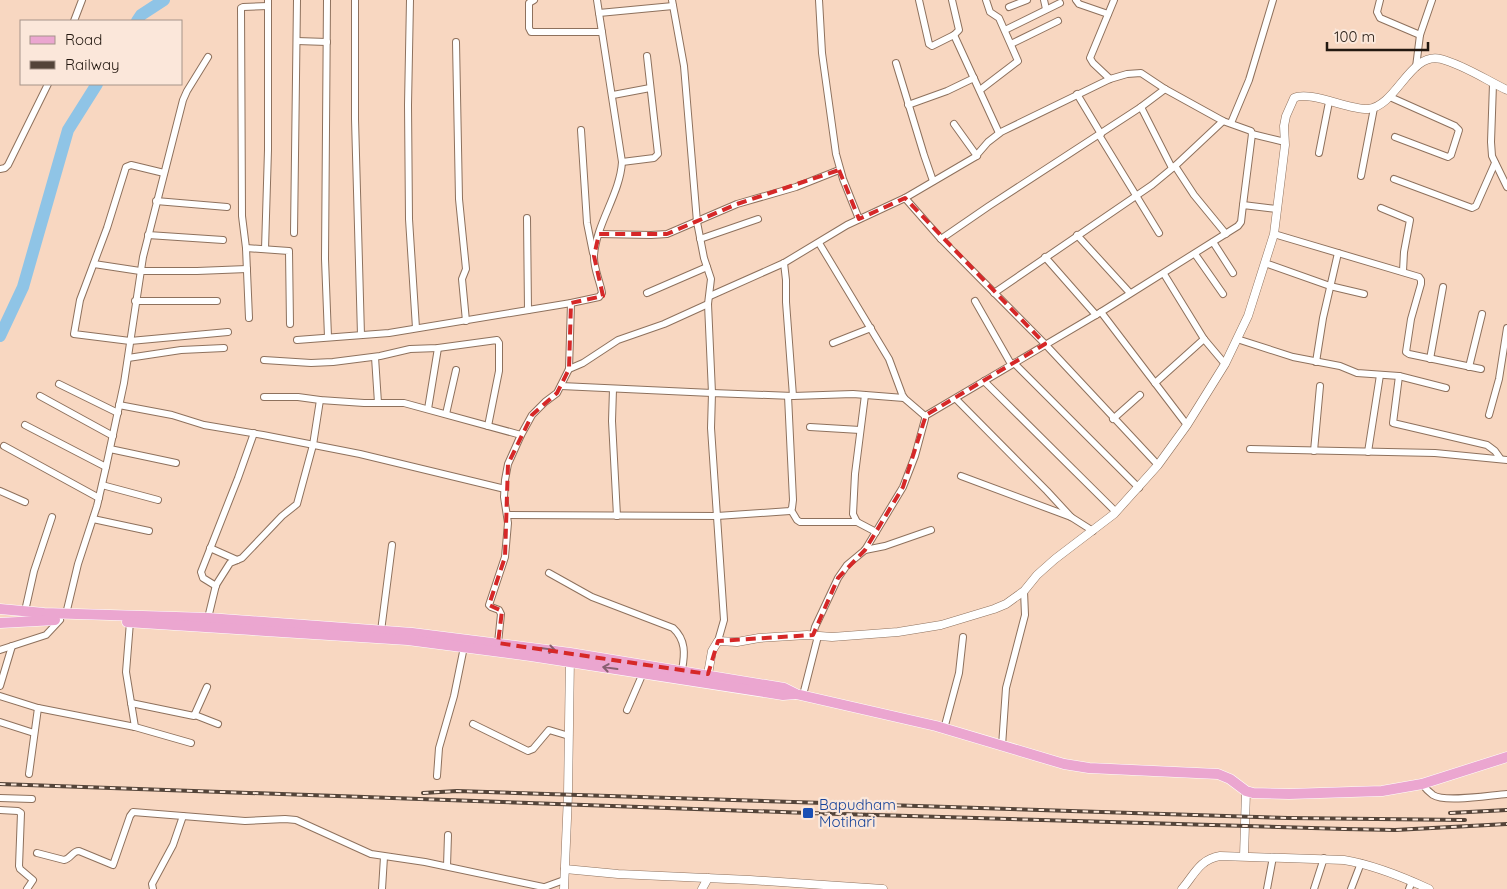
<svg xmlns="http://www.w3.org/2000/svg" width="1507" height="889" font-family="Quicksand,sans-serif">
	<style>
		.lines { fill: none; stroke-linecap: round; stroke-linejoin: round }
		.river { stroke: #8fc4e6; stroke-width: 12 }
		.minor-casing { stroke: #8e715d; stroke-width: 8 }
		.tertiary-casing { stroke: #8e715d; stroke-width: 9 }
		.primary-casing { stroke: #fff; stroke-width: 11 }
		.minor { stroke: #fff; stroke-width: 6 }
		.tertiary { stroke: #fff; stroke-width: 8 }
		.primary { stroke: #eba6d0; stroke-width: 10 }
		.rail-casing { stroke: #544439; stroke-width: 4 }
		.rail { stroke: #fbe7da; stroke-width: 2; stroke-dasharray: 5.5; stroke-linecap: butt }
		.oneway { stroke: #875f70 }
		.marked { fill: none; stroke: #d62828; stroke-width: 4; stroke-dasharray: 10 6; stroke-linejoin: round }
		.transit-dot { fill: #1a4fb4; stroke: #fbe7da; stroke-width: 2 }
		.labels { text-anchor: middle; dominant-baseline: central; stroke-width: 4.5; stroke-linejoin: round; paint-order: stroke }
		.transit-label { font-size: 15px; fill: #164399; stroke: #fbe7da; text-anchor: start }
	</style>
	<rect width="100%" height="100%" fill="#f8d7c1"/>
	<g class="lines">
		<g class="river">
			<polyline points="137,21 141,15 164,0"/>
			<polyline points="0,336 23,287 68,130 97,84"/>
		</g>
		<g class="minor-casing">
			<g id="minor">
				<polyline points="327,0 325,259 328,337"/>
				<polyline points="355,0 355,119 361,335"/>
				<polyline points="410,0 408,105 409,219 416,328"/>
				<polyline points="534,0 529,3 529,28 531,32 602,32"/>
				<polyline points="819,0 822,53 836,154 843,179 859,219"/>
				<polyline points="919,0 929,44 932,46 954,35 959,30 952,0"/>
				<polyline points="1044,0 1046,9"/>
				<polyline points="1076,0 1079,4 1108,14"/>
				<polyline points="1380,0 1377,12 1380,18 1420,35"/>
				<polyline points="1009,7 1027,0"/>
				<polyline points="599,13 673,6"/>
				<polyline points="74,21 82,0"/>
				<polyline points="1005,30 1060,3"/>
				<polyline points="954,35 999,133"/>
				<polyline points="297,41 327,42"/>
				<polyline points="456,42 459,199 466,269 462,279 466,321"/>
				<polyline points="1011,44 1058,21"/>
				<polyline points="896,63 924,155 933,181"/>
				<polyline points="1416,67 1420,35 1432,0"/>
				<polyline points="1110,79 1093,63 1090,58 1114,0"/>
				<polyline points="1493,84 1491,142 1492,156 1507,187"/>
				<polyline points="980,90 1018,61 999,18 990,12 986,0"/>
				<polyline points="1077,94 1101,134"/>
				<polyline points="613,95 650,88"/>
				<polyline points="1390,97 1455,126 1459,130 1451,155 1448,157 1395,137"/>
				<polyline points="908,105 947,91 974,78"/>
				<polyline points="1141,107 1172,168"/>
				<polyline points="1231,123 1249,80 1273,0"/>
				<polyline points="954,124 977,156"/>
				<polyline points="581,130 587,223 593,253"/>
				<polyline points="1252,134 1285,142"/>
				<polyline points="1099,135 1159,233"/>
				<polyline points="1319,153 1329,102"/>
				<polyline points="622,162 654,158 658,154 647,56"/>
				<polyline points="1175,166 1194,195 1226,234"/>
				<polyline points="0,169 5,168 8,165 48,84"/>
				<polyline points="164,173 131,165 126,167 107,228 80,300 74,334 130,341 228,332"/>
				<polyline points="1361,176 1374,108"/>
				<polyline points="1394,179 1472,208 1476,206 1495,163"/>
				<polyline points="905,198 941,239 1045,344 1158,465"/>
				<polyline points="156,201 227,207"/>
				<polyline points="1381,208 1410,220 1404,252 1403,271"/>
				<polyline points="527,218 528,310"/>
				<polyline points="294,233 297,0"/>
				<polyline points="599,234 651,235 667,234 737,204 796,187 839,170"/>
				<polyline points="1274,234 1419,277 1421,280 1421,284 1411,319 1406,352 1409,354 1481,369"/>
				<polyline points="148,235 223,240"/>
				<polyline points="1077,235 1130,293"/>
				<polyline points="700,239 758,219"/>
				<polyline points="941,239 989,206 1141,107 1165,89"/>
				<polyline points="1213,242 1233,273"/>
				<polyline points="246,248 289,251 290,324"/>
				<polyline points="265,249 268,150 268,0"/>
				<polyline points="1195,254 1223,294"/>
				<polyline points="1045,257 1096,315"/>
				<polyline points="784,263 786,280 786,302 793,396"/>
				<polyline points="1265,263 1330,286 1364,294"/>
				<polyline points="94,264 140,271 197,271 247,269"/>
				<polyline points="1164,274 1204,339 1225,364"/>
				<polyline points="647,293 707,267"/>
				<polyline points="994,293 1152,185 1175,166 1223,121"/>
				<polyline points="710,296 784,263 847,225 905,198 975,157 988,142 1001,132 1110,79 1127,74 1141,73 1165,89 1223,121 1251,131 1252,134 1243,205"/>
				<polyline points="135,301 217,301"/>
				<polyline points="975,301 1011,364"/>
				<polyline points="1101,312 1187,425"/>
				<polyline points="249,318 246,248 242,216 241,8 243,7 268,6"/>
				<polyline points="1237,339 1293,357 1340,366 1357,373 1399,376 1446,388"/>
				<path d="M297 340 389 333 571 303 599 297 602 293C600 281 593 267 594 255 597 222 620 194 622 162L597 0"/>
				<polyline points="833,343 871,328"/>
				<polyline points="375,357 378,403"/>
				<polyline points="128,358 181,350 224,348"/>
				<polyline points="1430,359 1443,287"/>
				<polyline points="264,360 311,363 333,362 380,356 410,349 438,348 497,340 499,343 499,371 488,426"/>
				<polyline points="1316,362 1323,318 1338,253"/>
				<polyline points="1014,363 1139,488"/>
				<polyline points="1469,367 1482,314"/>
				<polyline points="569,369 583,363 618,340 664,324 708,304"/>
				<polyline points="1399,376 1393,423 1487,445 1495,451 1500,458"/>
				<polyline points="984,381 1116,512"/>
				<polyline points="1155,383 1204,339"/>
				<polyline points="59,384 118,413"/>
				<polyline points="561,386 712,393 708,304 711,279 704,258 697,222 684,66 672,0"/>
				<polyline points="613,389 612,421 617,516"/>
				<polyline points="865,395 855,474 853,514 857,522 876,532"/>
				<polyline points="40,396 113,436"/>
				<polyline points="264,397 298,397 320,400 364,403 404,403 521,435"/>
				<polyline points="956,399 1047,491 1071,517"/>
				<polyline points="119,405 172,415 204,425 263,435 360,454 505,489"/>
				<polyline points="428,409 438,348"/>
				<polyline points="446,414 456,370"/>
				<polyline points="1489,415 1499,379 1507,328"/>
				<polyline points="925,416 1101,312 1238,226 1241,222 1243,205 1277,209"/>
				<polyline points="1113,419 1140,395"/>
				<polyline points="25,425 106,467"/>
				<polyline points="810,427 860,430"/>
				<polyline points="4,446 99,498"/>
				<polyline points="110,449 176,463"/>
				<polyline points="1250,449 1435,453 1507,460"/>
				<polyline points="1314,451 1320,386"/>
				<polyline points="1368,452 1380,375"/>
				<polyline points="961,476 1071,517 1093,531"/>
				<polyline points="102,485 158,500"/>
				<polyline points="0,491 25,502"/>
				<polyline points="791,510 797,520 800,522 857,522"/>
				<polyline points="508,515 717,516 790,511 792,508 793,500 788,396"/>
				<polyline points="93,519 149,531"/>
				<polyline points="210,548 237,560"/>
				<polyline points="865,550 885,546 931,530"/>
				<path d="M549 573 592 597 673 628C686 640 685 654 682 670"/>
				<polyline points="216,586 203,578 201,572 238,478 254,433"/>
				<polyline points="25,611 34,571 52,517"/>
				<polyline points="66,614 78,564 97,506 106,467 124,383 143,257 183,100 187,91 208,57"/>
				<polyline points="208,618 216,585 230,563 242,558 282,516 297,504 313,445 320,400"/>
				<polyline points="130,622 126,672 135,727"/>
				<polyline points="381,631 392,545"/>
				<polyline points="813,635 815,627 838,578 847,565 865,550 903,487 915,456 925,419 925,416 904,398 902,394 889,359 819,243"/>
				<polyline points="718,641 724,620 711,428 712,393 793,396 853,394 904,398"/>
				<polyline points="498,643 501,614 499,610 491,607 489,605 505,557 508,523 504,497 505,480 508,464 521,435 532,415 545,402 557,393 569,369 571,303"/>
				<polyline points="0,650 46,635 60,620"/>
				<polyline points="0,686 12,646"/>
				<polyline points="803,695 818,636"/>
				<polyline points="0,696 38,708 135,727 191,743"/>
				<polyline points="131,703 194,716 207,687"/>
				<polyline points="627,710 643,673"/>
				<polyline points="195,715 218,724"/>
				<polyline points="0,722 34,733"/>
				<polyline points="473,724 528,751 533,749 549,730 569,736"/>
				<polyline points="944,729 959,673 963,637"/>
				<polyline points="1002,746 1006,688 1025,615 1024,591"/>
				<polyline points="29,774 38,708"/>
				<polyline points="437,776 439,748 454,696 464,647"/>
				<path d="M1422 784C1425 788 1429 792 1433 795 1445 803 1491 795 1507 794"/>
				<polyline points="0,798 32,799"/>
				<polyline points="0,810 18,811 21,813 19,866 20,869 33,880 27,889"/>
				<path d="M37 853 64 860C71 859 72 851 79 851L113 865 130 816 133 812 245 821 285 819 296 820 371 854 425 862 543 887"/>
				<polyline points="447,866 448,835"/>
				<polyline points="542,888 564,880"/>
				<polyline points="153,889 152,884 173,845 183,816"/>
				<polyline points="382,889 384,857"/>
				<polyline points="1267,889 1273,857"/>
				<polyline points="1314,889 1324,858"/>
				<polyline points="1351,889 1361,863"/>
				<polyline points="1409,889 1412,881"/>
			</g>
		</g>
		<g class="tertiary-casing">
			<g id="tertiary">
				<path d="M708 674 712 651 718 641 737 642 759 638 807 635 832 637 898 632 941 625 994 609 1006 604 1024 591 1037 575 1055 559 1114 514 1158 465 1187 425 1225 364 1248 316 1274 234 1285 145 1284 126 1286 116 1294 98C1309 90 1349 110 1368 109 1397 106 1410 51 1441 59 1464 65 1486 80 1507 90"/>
				<polyline points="1244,856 1246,791"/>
				<polyline points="565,869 618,874 750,880 883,889"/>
				<polyline points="564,889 568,795 570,657"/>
				<polyline points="702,889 708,878"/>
				<path d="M1182 889C1194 875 1200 859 1220 856L1344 860C1374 865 1401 876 1429 889"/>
			</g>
		</g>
		<g class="primary-casing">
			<g id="primary">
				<polyline points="0,609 44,613 208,618 412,633 570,653 784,688 796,694 936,726 1064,764 1089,768 1218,774 1230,779 1246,791 1253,793 1289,794 1382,791 1422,784 1507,757"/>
				<polyline points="127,622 408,640 531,656 783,695 795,694"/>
				<polyline points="0,623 55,620"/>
			</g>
		</g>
		<use href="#minor" class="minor"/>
		<use href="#tertiary" class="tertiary"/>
		<use href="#primary" class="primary"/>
		<g class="rail-casing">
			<g id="rail">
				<polyline points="0,784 808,813 1345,829 1395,830 1507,824"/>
				<polyline points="423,793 457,791 1288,818 1465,820"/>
				<polyline points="1450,813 1507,810"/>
			</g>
		</g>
		<use href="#rail" class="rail"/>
	</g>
	<defs><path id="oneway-shaft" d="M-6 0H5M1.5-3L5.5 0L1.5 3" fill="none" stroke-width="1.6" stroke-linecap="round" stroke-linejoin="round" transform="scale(1.25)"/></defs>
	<g class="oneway">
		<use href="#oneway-shaft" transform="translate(548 649) rotate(8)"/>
		<use href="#oneway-shaft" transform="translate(610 668) rotate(-172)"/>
	</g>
	<path class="marked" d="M839 170 859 219 905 198 1045 344 926 415 903 487 865 550 838 578 813 635 718 641 708 674 498 643 502 611 489 605 505 557 508 464 532 415 557 393 569 369 571 303 603 296 594 256 599 234H667L737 204Z"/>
	<rect class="transit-dot" x="802" y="807" width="12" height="12" rx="2.5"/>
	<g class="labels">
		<g class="transit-label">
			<text x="819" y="804">Bapudham<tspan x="819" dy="17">Motihari</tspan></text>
		</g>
	</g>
	<rect x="20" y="20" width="162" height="65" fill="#fbe7da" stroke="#a59489"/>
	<rect x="30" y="36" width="25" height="8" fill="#eba6d0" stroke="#a59489"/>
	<text x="65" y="45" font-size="15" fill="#231810">Road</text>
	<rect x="30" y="61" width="25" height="8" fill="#544439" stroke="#a59489"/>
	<text x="65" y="70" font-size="15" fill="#231810">Railway</text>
	<path d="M1327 42v8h101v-8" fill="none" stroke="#231810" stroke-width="2.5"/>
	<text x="1334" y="42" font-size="15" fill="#231810" stroke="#fbe7da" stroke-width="4" paint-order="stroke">100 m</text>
</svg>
